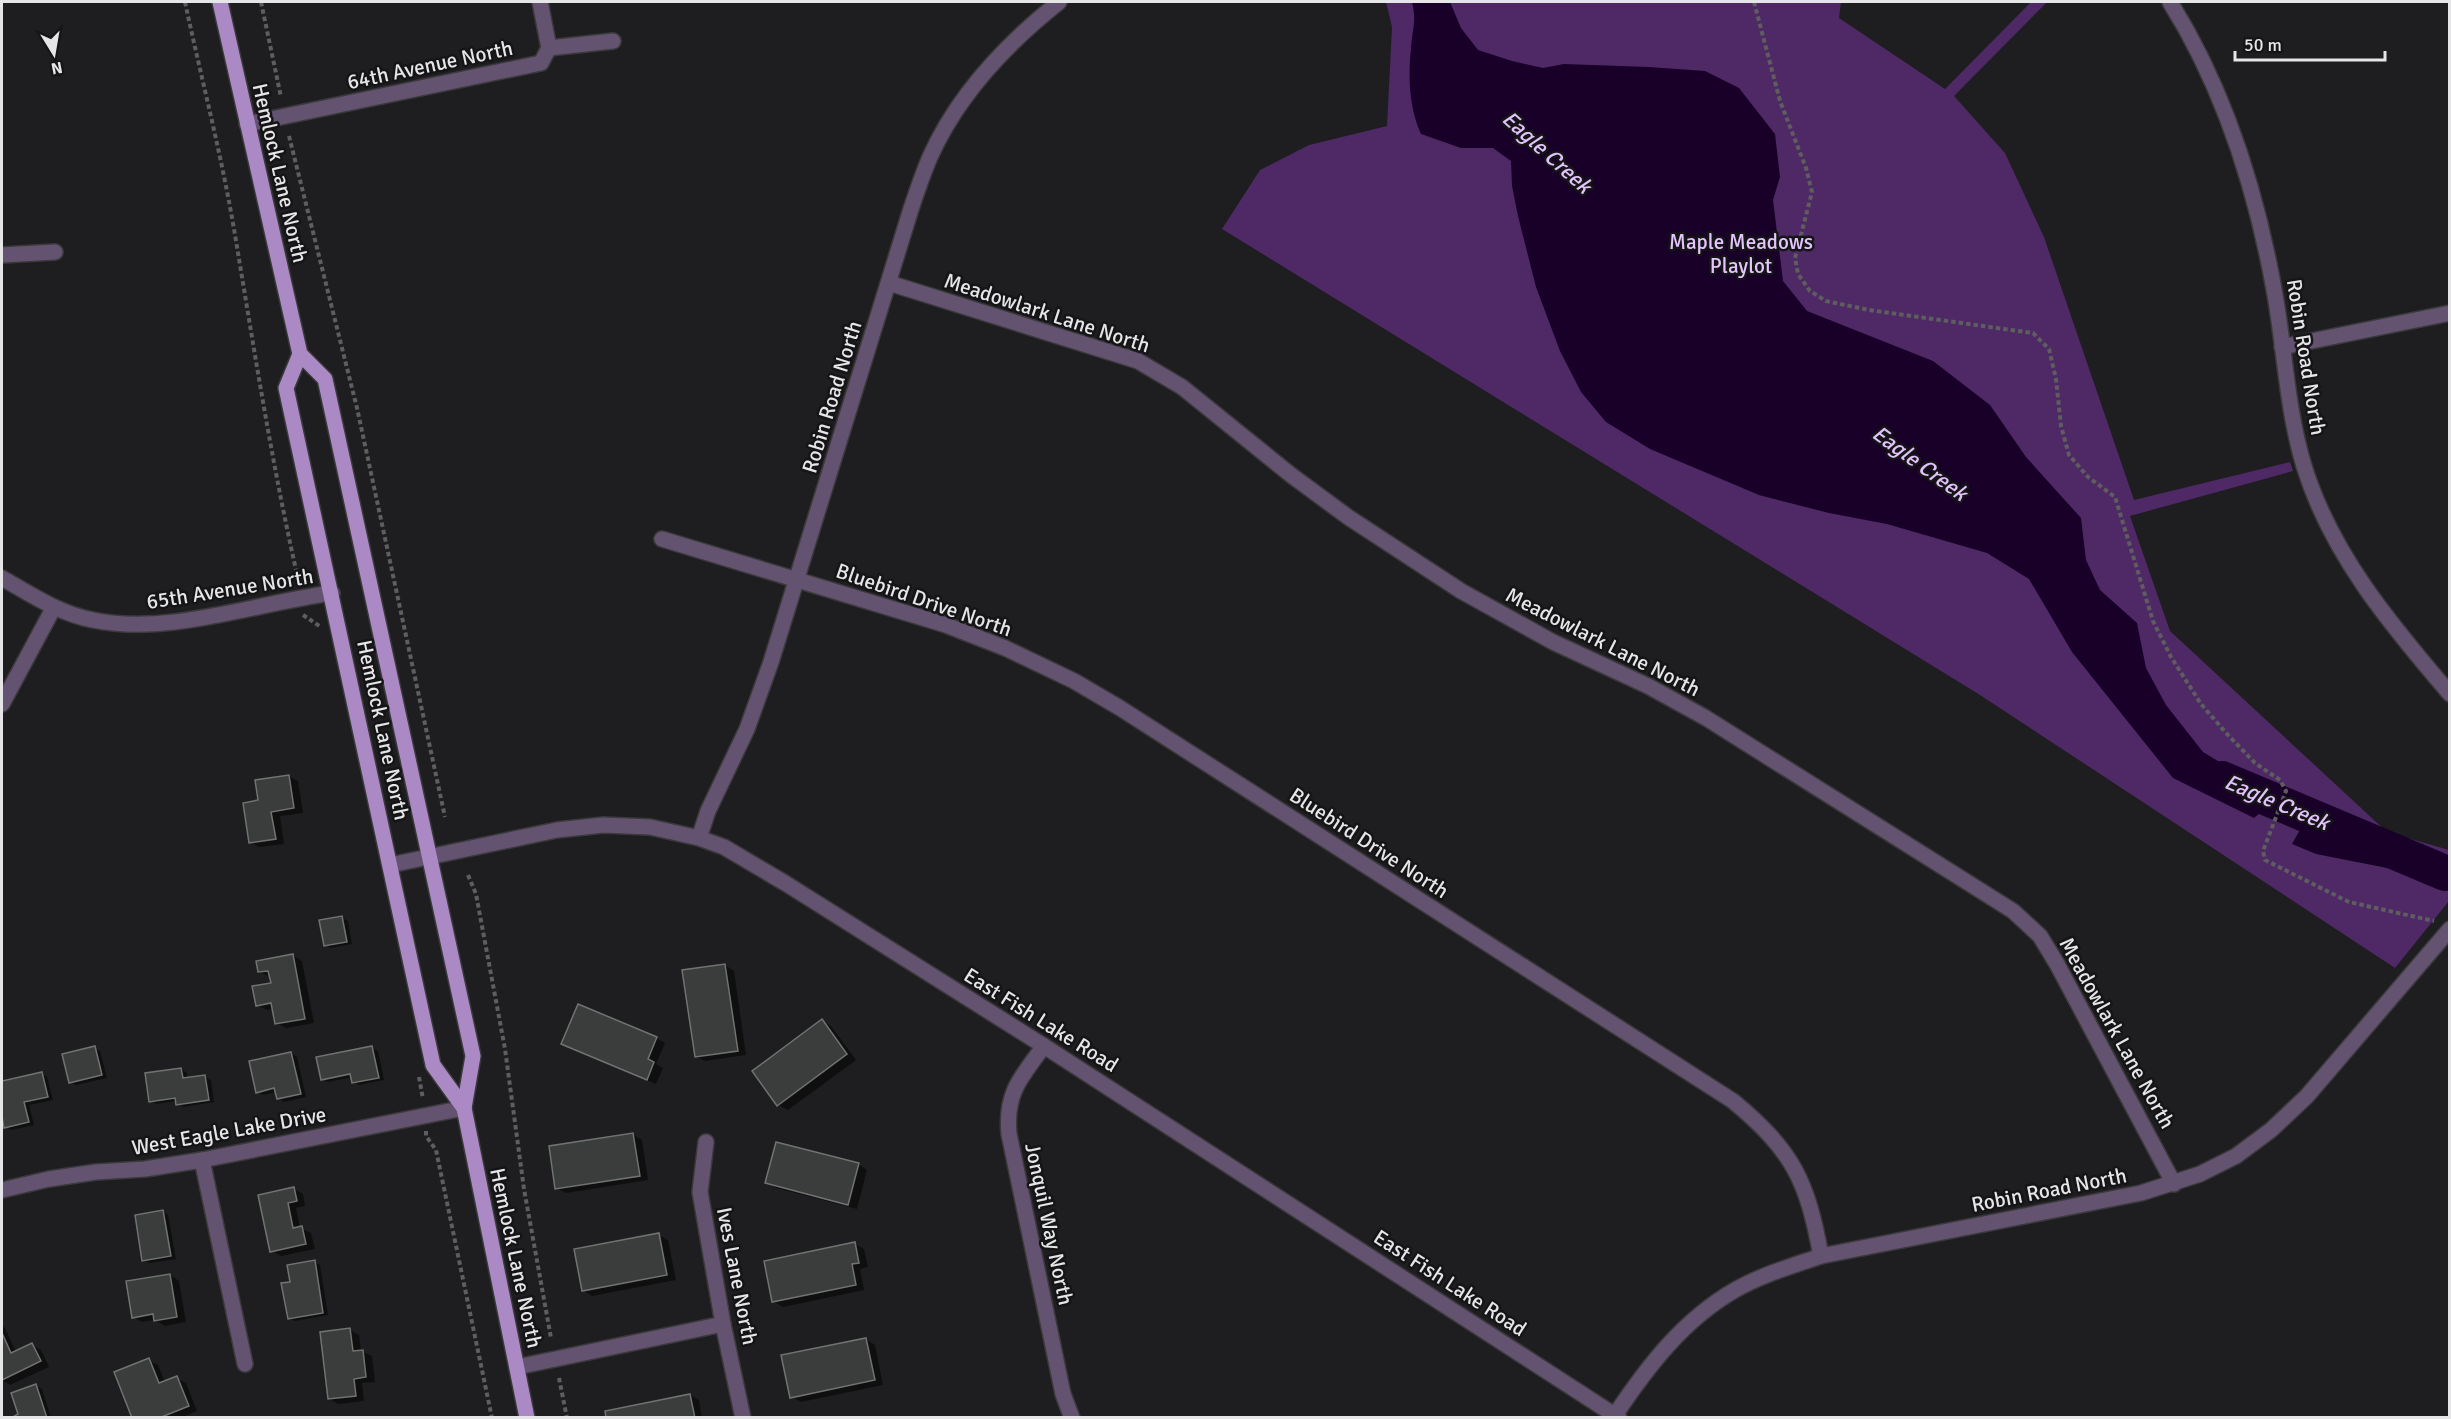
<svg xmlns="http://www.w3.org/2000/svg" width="2451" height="1419" font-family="Signika,sans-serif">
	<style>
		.green { fill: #4e2965 }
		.water { fill: #190028 }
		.shadow { fill: #0007 }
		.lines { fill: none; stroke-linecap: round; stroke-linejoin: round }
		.river { stroke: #190028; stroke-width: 36 }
		.building { fill: #3a3d3b; stroke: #707371; stroke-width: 1.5 }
		.minor-casing { stroke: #3a393b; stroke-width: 18 }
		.major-casing { stroke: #3a393b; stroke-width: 18 }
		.path { stroke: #5e5d5f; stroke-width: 4; stroke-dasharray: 4.5 3; stroke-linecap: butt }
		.minor { stroke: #645370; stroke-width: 15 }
		.major { stroke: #ab89c4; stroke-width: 15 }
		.labels { text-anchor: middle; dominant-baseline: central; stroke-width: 5; stroke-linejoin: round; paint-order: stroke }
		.street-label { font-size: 21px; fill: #e6e5e7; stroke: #151416 }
		.park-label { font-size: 21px; fill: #e5c5fd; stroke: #151416 }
		.water-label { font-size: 22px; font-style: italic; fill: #e2c2fb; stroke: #151416 }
	</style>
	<rect width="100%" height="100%" fill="#1e1d1f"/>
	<polygon class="green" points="1386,2 1841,2 1839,18 1945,89 2031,2 2047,2 1954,96 2005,153 2044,237 2134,500 2290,462 2293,471 2130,516 2170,631 2387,832 2449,850 2449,901 2395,968 1980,695 1222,229 1260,170 1309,145 1387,126 1392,27"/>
	<g class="water">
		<path d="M1412 2H1450L1461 28 1478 50 1512 61 1543 68 1564 64 1649 67 1705 71 1739 88 1775 134 1780 177 1773 200 1783 281 1807 311 1933 361 1990 405 2026 457 2081 518 2086 560 2100 590 2137 623 2146 668 2166 705 2203 752 2268 791 2261 812 2254 818 2173 778 2072 652 2029 579 1987 553 1887 524 1829 513 1759 495 1650 449 1606 422 1581 392 1560 351 1536 287 1518 216 1512 186 1511 161 1493 148H1461L1421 134C1409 108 1408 77 1411 49 1412 28 1417 23 1412 2Z"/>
		<polygon points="2312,808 2364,824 2397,848 2446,863 2445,873 2438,878 2316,854 2292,844"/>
	</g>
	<g class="shadow">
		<polygon points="289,776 298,781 303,813 280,816 284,844 259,847 250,842 260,801"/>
		<polygon points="342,918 348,921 352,944 331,948 325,945"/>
		<polygon points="293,955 302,961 314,1023 286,1028 277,1023 274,1009 267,1010 257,1005 272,984 271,977 259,972"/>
		<polygon points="725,965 734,971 746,1055 705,1061 696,1056"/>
		<polygon points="822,1021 831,1026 856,1060 788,1110 778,1105"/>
		<polygon points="656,1038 665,1043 656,1064 663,1068 656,1084 572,1048"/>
		<polygon points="95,1048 100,1051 107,1078 76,1085 70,1082"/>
		<polygon points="372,1048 378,1051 384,1080 359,1085 354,1082 353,1077 328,1082 322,1079"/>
		<polygon points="291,1053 297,1057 306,1097 284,1102 278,1098 277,1092 263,1095 257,1092"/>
		<polygon points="181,1069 187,1073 187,1079 205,1077 211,1080 214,1102 183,1107 177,1101 156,1104 151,1101"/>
		<polygon points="42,1073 47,1077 53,1100 29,1105 34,1125 11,1130 6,1127 2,1110 2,1083"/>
		<polygon points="632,1134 642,1140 648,1180 566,1193 557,1188"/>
		<polygon points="858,1164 867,1170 857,1209 776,1188 767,1183"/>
		<polygon points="294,1189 303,1194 305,1206 296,1208 300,1228 311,1233 315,1249 281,1256 272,1251 260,1197"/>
		<polygon points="163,1211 168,1215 176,1259 150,1263 144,1260"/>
		<polygon points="659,1235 668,1240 676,1280 592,1296 583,1290"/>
		<polygon points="855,1244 864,1249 868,1267 860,1269 864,1290 783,1307 773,1301"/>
		<polygon points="314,1262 320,1265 328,1315 295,1321 289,1318 292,1283"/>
		<polygon points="170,1275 179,1281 186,1322 165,1326 155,1320 142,1322 133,1317"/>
		<polygon points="2,1326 5,1328 16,1352 32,1345 41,1350 49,1367 10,1385 2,1380"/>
		<polygon points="350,1330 359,1335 361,1351 372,1356 375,1382 362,1383 364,1401 338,1404 329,1399"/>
		<polygon points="866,1339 875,1345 883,1385 801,1402 792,1397"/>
		<polygon points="148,1360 158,1365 165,1382 176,1378 186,1383 197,1411 180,1418 134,1418"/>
		<polygon points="36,1386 42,1389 51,1418 12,1418 20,1415"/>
		<polygon points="690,1395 699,1400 702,1418 608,1418"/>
	</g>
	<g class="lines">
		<polyline class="river" points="2222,779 2445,873"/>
	</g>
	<g class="building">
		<polygon points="289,775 294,808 271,812 276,839 249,843 243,803 258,800 255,780"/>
		<polygon points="342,916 347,942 324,946 319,920"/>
		<polygon points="293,954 305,1019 275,1024 271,1003 256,1006 252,986 271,983 268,971 258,972 256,961"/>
		<polygon points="725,964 738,1051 695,1057 682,970"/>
		<polygon points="578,1004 657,1037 648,1059 654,1062 647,1080 561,1044"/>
		<polygon points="822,1019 847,1054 777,1106 752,1071"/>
		<polygon points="95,1046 102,1075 69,1083 62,1054"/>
		<polygon points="372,1046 379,1078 352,1083 350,1074 321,1080 316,1057"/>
		<polygon points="291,1052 301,1094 277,1099 274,1088 256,1093 249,1061"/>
		<polygon points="181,1068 183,1078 205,1075 209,1100 176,1105 175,1098 149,1102 145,1073"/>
		<polygon points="42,1072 48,1097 24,1102 29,1122 4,1128 2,1116 2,1081"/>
		<polygon points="633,1133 640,1176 555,1189 549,1146"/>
		<polygon points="776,1142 859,1163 848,1205 765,1183"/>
		<polygon points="294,1187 297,1201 288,1203 293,1228 302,1226 306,1244 270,1252 258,1195"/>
		<polygon points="163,1210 171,1256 142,1261 135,1215"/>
		<polygon points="659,1233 667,1275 582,1291 574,1249"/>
		<polygon points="855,1242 859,1263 852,1264 856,1285 772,1302 764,1261"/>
		<polygon points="315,1260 323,1313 288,1319 281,1283 290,1282 287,1265"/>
		<polygon points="170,1274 177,1317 154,1321 153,1314 132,1318 126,1281"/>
		<polygon points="350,1328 353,1351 363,1350 366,1377 354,1379 356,1396 328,1399 320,1332"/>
		<polygon points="2,1333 11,1353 32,1343 41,1361 2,1380"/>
		<polygon points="866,1338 875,1380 790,1398 781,1355"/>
		<polygon points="149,1358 159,1383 177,1376 189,1406 159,1418 132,1418 114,1372"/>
		<polygon points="36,1384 47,1418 11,1418 18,1414 11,1393"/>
		<polygon points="690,1394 695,1418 606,1418 605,1411"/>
	</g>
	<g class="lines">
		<g class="minor-casing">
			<g id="minor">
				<polyline points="540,2 549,48"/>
				<path d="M2170 2C2225 90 2257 193 2275 295 2285 352 2287 410 2304 466 2331 554 2391 625 2450 694"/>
				<polyline points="247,124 541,63 549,48 613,41"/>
				<polyline points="2,255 55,252"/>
				<polyline points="889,283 1138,361 1182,387 1291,475 1348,517 1461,591 1553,642 1648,686 1706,718 2013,911 2040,936 2057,964 2174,1184"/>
				<polyline points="2282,347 2450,313"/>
				<path d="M662 539 946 625 1005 648 1074 681 1120 708 1733 1101C1793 1151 1807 1180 1821 1256"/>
				<path d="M2 578C30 594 60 614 93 620 167 636 256 603 332 593"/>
				<polyline points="2,704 54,607"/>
				<path d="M699 838 708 811 747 729 771 662 911 209C917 191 923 173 930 157 958 94 1006 44 1059 2"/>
				<polyline points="390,865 557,830 603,825 650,827 699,838 724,847 785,883 1044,1046 1619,1418"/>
				<path d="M1044 1046C1021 1077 1005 1093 1009 1134L1063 1394 1072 1418"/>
				<polyline points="706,1142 700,1192 723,1324 743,1418"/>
				<polyline points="202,1160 245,1364"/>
				<polyline points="2,1190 49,1179 96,1172 145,1169 202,1160 464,1108"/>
				<polyline points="517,1367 723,1324"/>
				<path d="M1615 1415C1648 1366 1683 1320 1735 1290 1761 1275 1792 1266 1821 1256L2141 1193 2200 1174 2236 1156 2271 1130 2307 1096 2450 929"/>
			</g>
		</g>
		<g class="major-casing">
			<g id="major">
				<polyline points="220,2 300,354 325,379 473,1056 464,1108 527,1418"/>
				<polyline points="300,354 286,388 433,1065 464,1108"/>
			</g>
		</g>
		<g class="path">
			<path d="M185 2C201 77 221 153 234 229 254 348 272 466 299 583"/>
			<polyline points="261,2 281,97"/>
			<polyline points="1754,2 1780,101 1806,168 1812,192 1795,258 1798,274 1810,291 1826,301 1869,310 2033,333 2049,349 2056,379 2061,426 2069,455 2088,477 2115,497 2153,621 2171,657 2201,704 2227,734 2255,763 2280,780 2286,791 2263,851 2265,860 2349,902 2434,921"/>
			<polyline points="289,136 357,408 445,817"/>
			<polyline points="303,615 321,627"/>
			<polyline points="468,875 476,894 505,1049 524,1189 551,1338"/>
			<polyline points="419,1077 423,1099"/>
			<polyline points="426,1131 426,1136 436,1150 492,1418"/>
			<polyline points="559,1378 567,1418"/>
		</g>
		<use href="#minor" class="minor"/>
		<use href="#major" class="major"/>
	</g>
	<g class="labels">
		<g class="street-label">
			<text transform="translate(430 65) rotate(-12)">64th Avenue North</text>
			<text transform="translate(280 173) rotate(77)">Hemlock Lane North</text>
			<text transform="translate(1047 313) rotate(18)">Meadowlark Lane North</text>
			<text transform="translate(2306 357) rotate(81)">Robin Road North</text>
			<text transform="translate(832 397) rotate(-73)">Robin Road North</text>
			<text transform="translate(230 589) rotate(-9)">65th Avenue North</text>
			<text transform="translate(924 600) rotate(19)">Bluebird Drive North</text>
			<text transform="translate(1603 642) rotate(27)">Meadowlark Lane North</text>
			<text transform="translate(383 730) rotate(78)">Hemlock Lane North</text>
			<text transform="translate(1369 843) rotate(33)">Bluebird Drive North</text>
			<text transform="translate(1041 1020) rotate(32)">East Fish Lake Road</text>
			<text transform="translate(2117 1033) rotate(61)">Meadowlark Lane North</text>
			<text transform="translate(229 1131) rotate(-10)">West Eagle Lake Drive</text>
			<text transform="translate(2049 1190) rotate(-11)">Robin Road North</text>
			<text transform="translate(1049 1224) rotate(78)">Jonquil Way North</text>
			<text transform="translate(516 1258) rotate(78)">Hemlock Lane North</text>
			<text transform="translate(737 1276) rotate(79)">Ives Lane North</text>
			<text transform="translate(1450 1283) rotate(33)">East Fish Lake Road</text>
		</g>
		<g class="park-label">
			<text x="1741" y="242">Maple Meadows<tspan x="1741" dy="24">Playlot</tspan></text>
		</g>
		<g class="water-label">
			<text transform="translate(1547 152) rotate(42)">Eagle Creek</text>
			<text transform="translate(1920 463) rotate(36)">Eagle Creek</text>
			<text transform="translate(2277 802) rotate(23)">Eagle Creek</text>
		</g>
	</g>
	<rect width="2451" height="1419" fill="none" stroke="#e6e5e7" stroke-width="6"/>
	<g transform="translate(54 54) rotate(169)" stroke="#151416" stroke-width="4.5" paint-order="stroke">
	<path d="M0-4.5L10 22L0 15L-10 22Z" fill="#e6e5e7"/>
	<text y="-9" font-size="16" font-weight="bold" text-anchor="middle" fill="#e6e5e7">N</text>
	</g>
	<path d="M2235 51v9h150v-9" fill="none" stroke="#e6e5e7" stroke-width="3"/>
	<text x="2244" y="51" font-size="18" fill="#e6e5e7" stroke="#151416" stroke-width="4.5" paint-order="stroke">50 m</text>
</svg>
